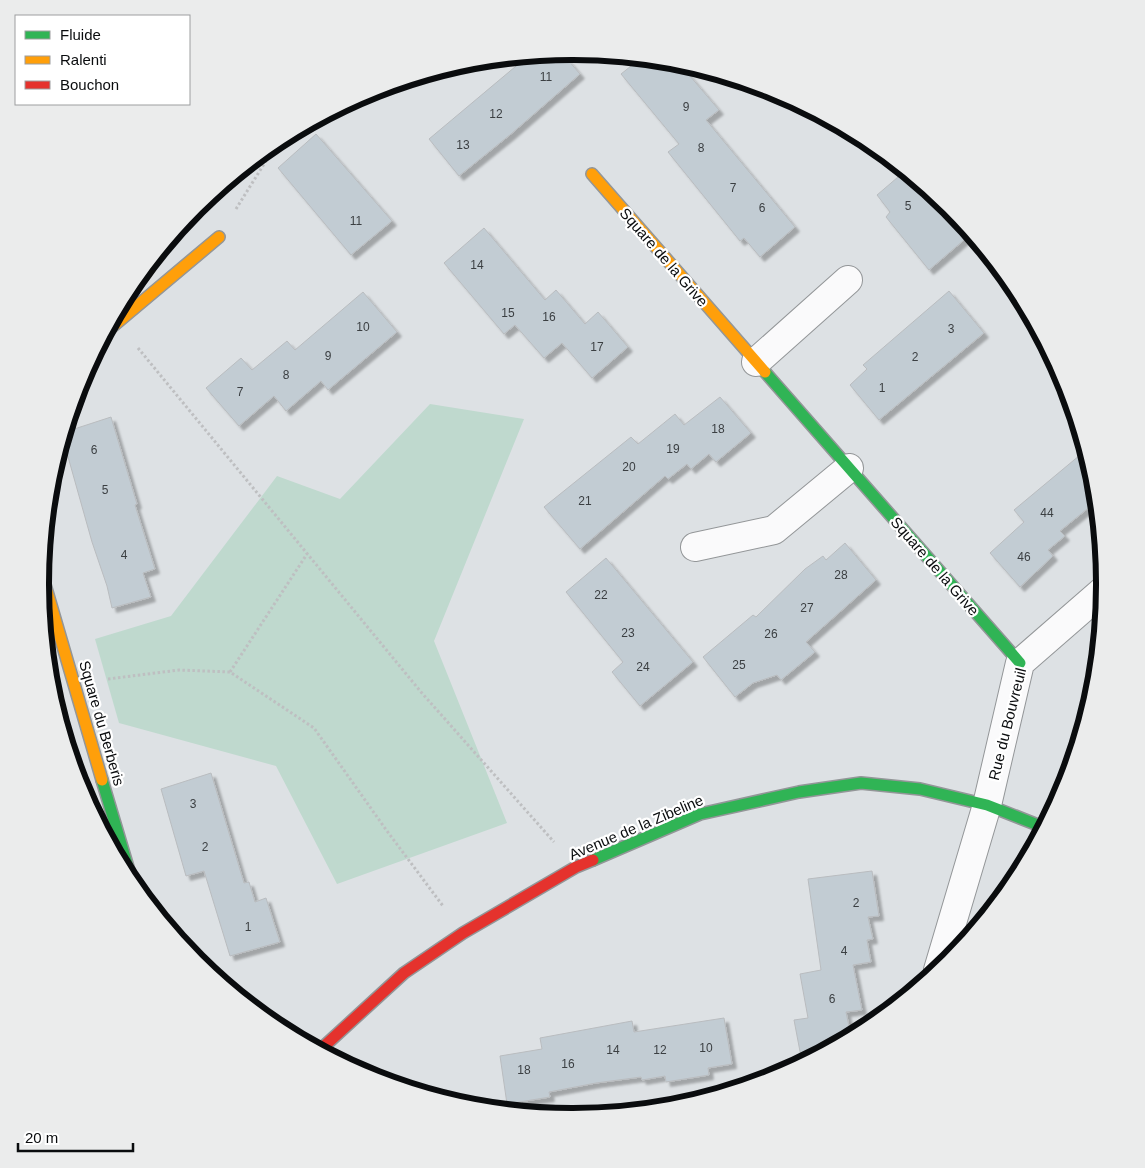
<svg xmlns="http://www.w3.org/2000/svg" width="1145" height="1168" font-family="Arial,sans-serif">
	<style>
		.green { fill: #bfd9ce }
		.building { fill: #c2ccd3; stroke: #b9bcbf; filter: url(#shadow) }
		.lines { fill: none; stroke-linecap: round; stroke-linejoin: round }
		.street-casing { stroke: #939698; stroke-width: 30 }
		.fast-casing { stroke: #939698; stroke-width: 14 }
		.slow-casing { stroke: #939698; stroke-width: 14 }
		.jam-casing { stroke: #939698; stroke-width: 14 }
		.path { stroke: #bebfc1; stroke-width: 3; stroke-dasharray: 2.5 2.5; stroke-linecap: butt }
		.street { stroke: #fafafb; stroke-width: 28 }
		.fast { stroke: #30b455; stroke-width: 11 }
		.slow { stroke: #ff9f0a; stroke-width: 11 }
		.jam { stroke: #e5322d; stroke-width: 11 }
		.labels { text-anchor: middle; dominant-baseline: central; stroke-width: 4.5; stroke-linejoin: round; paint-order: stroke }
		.number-label { font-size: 12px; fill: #3b3f42 }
		.street-label { font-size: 15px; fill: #0a0c0e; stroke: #fff }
		.rim { fill: none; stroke: #0a0c0e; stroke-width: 6 }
	</style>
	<defs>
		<filter id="shadow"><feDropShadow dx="4.5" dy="4.5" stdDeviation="1" flood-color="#0004"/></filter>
	</defs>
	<rect width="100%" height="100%" fill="#dde1e4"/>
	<polygon class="green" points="430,404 524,419 434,641 507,823 337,884 276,766 119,723 95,639 171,616 277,476 340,499"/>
	<g class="building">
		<polygon points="562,53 580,74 511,134 459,176 429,139 528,56"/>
		<polygon points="641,58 678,62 719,110 706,120 795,227 760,257 744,238 740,241 668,152 679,144 621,74"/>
		<polygon points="316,134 392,221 351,255 278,168"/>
		<polygon points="905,171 949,207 971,234 929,270 886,217 890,212 877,195"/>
		<polygon points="484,228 545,300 556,290 585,324 598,312 628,347 592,378 562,343 544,358 515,325 504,334 444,263"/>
		<polygon points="949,291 984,333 879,420 850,385 867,369 863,365"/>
		<polygon points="363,292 397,332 328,390 321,381 286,411 274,396 239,426 206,388 241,358 252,370 287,341 295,350"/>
		<polygon points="720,397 751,433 716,462 709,454 691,469 687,464 668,479 665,476 580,549 544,507 631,437 638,444 675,414 684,425"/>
		<polygon points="111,417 137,504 135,505 155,569 143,573 151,597 112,608 107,586 92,542 63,439 65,432"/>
		<polygon points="1086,450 1095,480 1097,501 1060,531 1065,536 1048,550 1053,556 1020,587 990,553 1024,522 1014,510"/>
		<polygon points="845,543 876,580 806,642 815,652 781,680 777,675 753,683 735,697 703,657 753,615 756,617 805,569 823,556 826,560"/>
		<polygon points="606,558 693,662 640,706 612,672 623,662 566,592"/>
		<polygon points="211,773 244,883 249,882 255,902 266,898 280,942 230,956 204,871 186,876 161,789"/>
		<polygon points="872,871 879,916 868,917 873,939 867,940 871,962 853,965 862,1010 846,1012 851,1036 802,1062 794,1020 808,1018 800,974 821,970 808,879"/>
		<polygon points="724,1018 732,1064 708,1068 709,1075 666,1082 665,1076 642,1080 641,1077 596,1083 549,1092 550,1097 507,1104 500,1056 542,1049 540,1038 632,1021 634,1032"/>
	</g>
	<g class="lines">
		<g class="street-casing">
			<g id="street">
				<polyline points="756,362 848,280"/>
				<polyline points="695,547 774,530 849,468"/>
				<polyline points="938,970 987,805 1020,663 1105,589"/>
			</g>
		</g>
		<g class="fast-casing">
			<g id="fast">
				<polyline points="765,372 1020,663"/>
				<polyline points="102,780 133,884"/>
				<polyline points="593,860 700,814 799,792 861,783 920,789 987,805 1043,827"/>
			</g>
		</g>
		<g class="slow-casing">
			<g id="slow">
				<polyline points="592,174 765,372"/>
				<polyline points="106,332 219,237"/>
				<polyline points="41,571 102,780"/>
			</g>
		</g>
		<g class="jam-casing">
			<polyline id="jam" points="320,1050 404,973 463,933 576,867 593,860"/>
		</g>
		<g class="path">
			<polyline points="236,209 279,140"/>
			<polyline points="138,348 421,692 554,842"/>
			<polyline points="230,672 307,554"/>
			<polyline points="108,679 179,670 230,672 314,728 387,831 443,906"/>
		</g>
		<use href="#street" class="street"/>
		<use href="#fast" class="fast"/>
		<use href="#slow" class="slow"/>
		<use href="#jam" class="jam"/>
	</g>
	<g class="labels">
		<g class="number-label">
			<text x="546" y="77">11</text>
			<text x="686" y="107">9</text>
			<text x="496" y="114">12</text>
			<text x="463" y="145">13</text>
			<text x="701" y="148">8</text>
			<text x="733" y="188">7</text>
			<text x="908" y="206">5</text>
			<text x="762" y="208">6</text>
			<text x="356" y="221">11</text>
			<text x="477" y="265">14</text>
			<text x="508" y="313">15</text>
			<text x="549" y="317">16</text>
			<text x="363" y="327">10</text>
			<text x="951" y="329">3</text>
			<text x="597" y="347">17</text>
			<text x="328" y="356">9</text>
			<text x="915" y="357">2</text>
			<text x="286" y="375">8</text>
			<text x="882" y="388">1</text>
			<text x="240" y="392">7</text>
			<text x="718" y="429">18</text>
			<text x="673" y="449">19</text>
			<text x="94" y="450">6</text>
			<text x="629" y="467">20</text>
			<text x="105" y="490">5</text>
			<text x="585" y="501">21</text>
			<text x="1047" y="513">44</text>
			<text x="124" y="555">4</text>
			<text x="1024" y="557">46</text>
			<text x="841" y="575">28</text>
			<text x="601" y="595">22</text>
			<text x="807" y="608">27</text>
			<text x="628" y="633">23</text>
			<text x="771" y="634">26</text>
			<text x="739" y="665">25</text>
			<text x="643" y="667">24</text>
			<text x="193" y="804">3</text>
			<text x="205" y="847">2</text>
			<text x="856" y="903">2</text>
			<text x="248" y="927">1</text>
			<text x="844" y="951">4</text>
			<text x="832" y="999">6</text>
			<text x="706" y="1048">10</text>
			<text x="613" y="1050">14</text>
			<text x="660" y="1050">12</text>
			<text x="568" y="1064">16</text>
			<text x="524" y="1070">18</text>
		</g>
		<g class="street-label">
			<text transform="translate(664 257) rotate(49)">Square de la Grive</text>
			<text transform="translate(935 566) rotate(49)">Square de la Grive</text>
			<text transform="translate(102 723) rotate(74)">Square du Berberis</text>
			<text transform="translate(1007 724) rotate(-76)">Rue du Bouvreuil</text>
			<text transform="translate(636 827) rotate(-23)">Avenue de la Zibeline</text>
		</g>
	</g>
	<path d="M0 0H1145V1168H0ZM572 60H573A523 523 0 0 1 1096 583V585A523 523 0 0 1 573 1108H572A523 523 0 0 1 49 585V583A523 523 0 0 1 572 60Z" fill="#ebecec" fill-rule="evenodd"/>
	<path class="rim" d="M572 60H573A523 523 0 0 1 1096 583V585A523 523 0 0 1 573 1108H572A523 523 0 0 1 49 585V583A523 523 0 0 1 572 60Z"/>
	<rect x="15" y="15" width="175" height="90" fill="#ffffff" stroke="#9d9e9f"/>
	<rect x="25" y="31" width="25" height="8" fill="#30b455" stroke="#9d9e9f"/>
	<text x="60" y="40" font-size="15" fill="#0a0c0e">Fluide</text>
	<rect x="25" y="56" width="25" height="8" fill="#ff9f0a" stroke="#9d9e9f"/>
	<text x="60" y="65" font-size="15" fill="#0a0c0e">Ralenti</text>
	<rect x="25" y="81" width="25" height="8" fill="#e5322d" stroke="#9d9e9f"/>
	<text x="60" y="90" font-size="15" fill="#0a0c0e">Bouchon</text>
	<path d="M18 1143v8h115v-8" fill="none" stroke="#0a0c0e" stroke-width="2.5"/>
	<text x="25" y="1143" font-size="15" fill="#0a0c0e" stroke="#ffffff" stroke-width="4" paint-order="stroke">20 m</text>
</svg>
